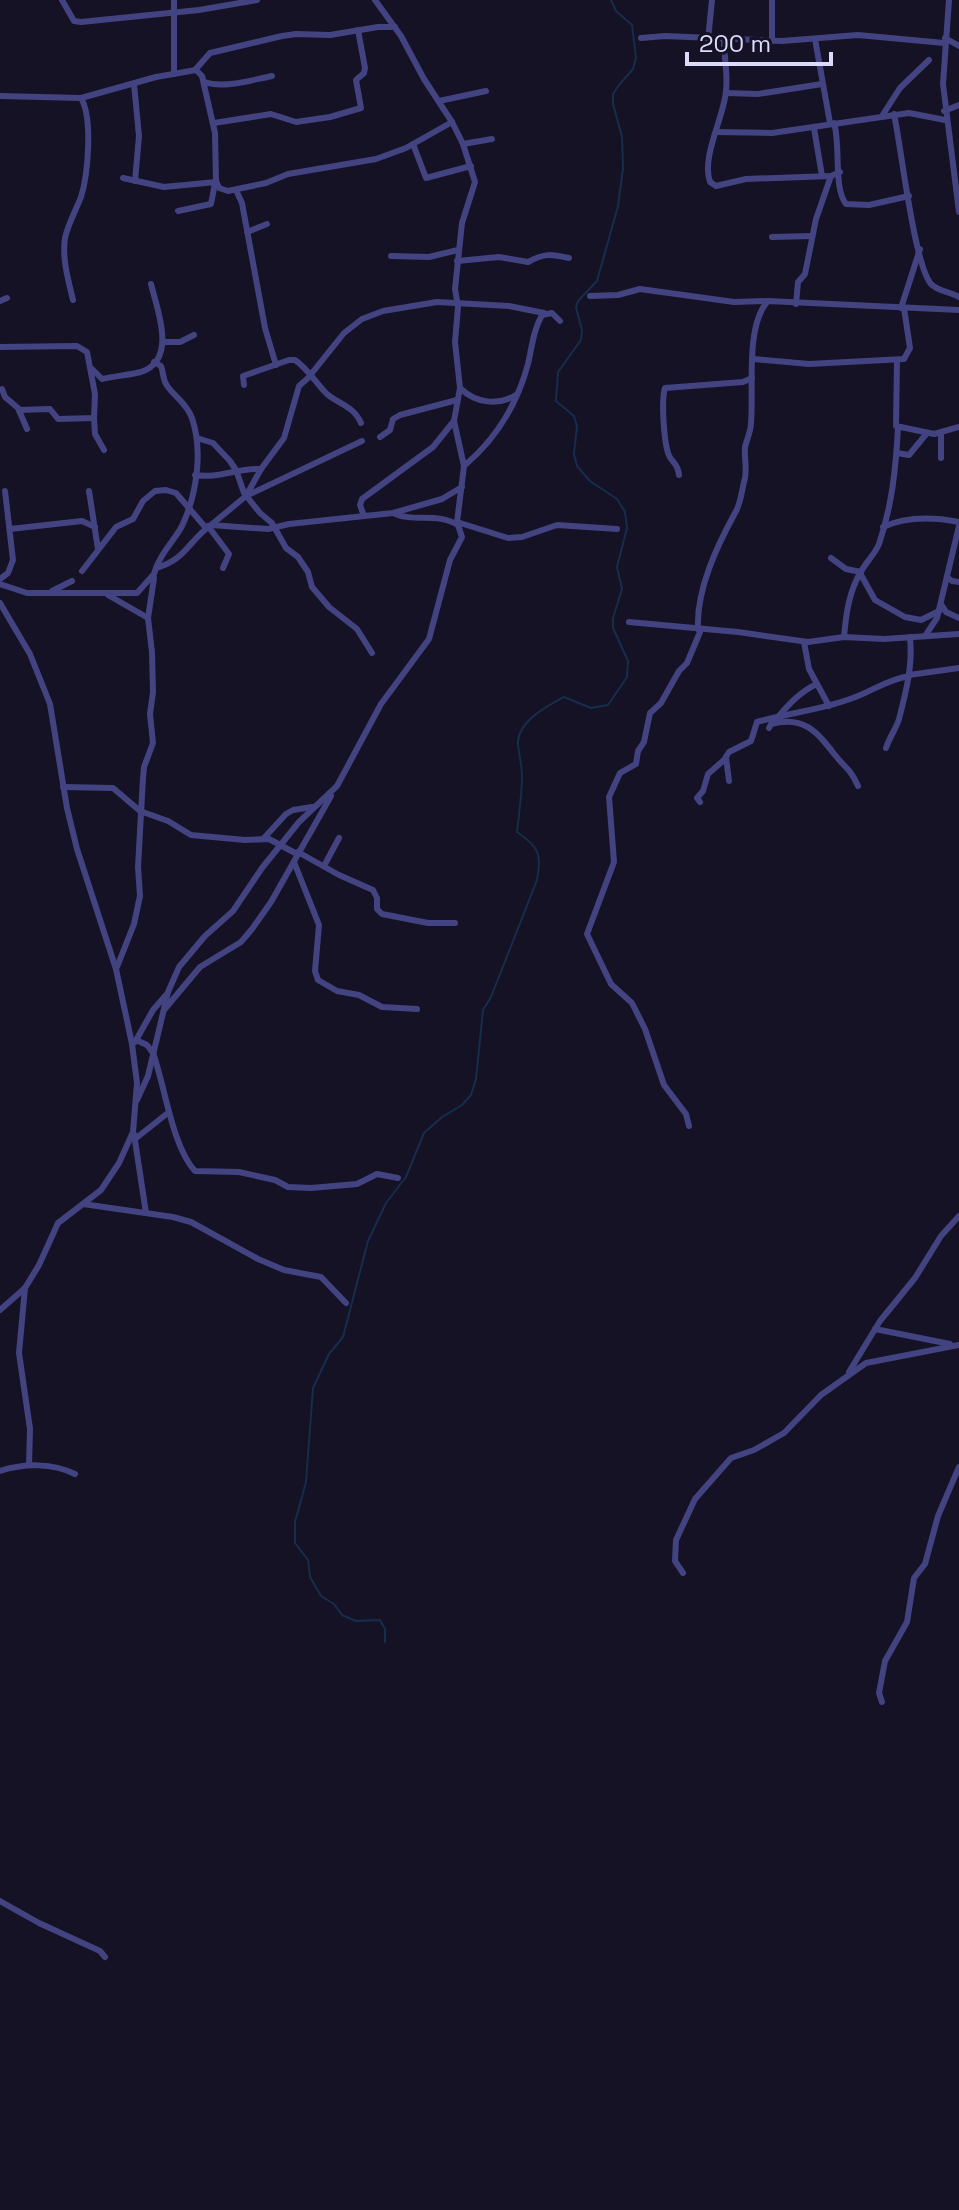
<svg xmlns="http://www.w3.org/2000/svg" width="959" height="2210" font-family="'Space Grotesk',sans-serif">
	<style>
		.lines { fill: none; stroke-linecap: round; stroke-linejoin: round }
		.stream { stroke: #162d4c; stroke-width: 2 }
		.minor { stroke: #424380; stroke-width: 6 }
	</style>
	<rect width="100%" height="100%" fill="#151226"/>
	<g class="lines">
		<path class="stream" d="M385 1642V1629L380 1620 356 1621 342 1615 334 1604 321 1596 310 1577 308 1560 295 1543V1522L306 1482 313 1388 329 1354 343 1337 368 1241 386 1203 406 1177 424 1133 442 1117 462 1105 471 1095 476 1079 483 1010 491 997 537 880C542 854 539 847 517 832 519 813 522 795 522 776 522 765 519 755 518 745 516 722 547 706 564 697L591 708 608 705 627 677 628 661 613 628V618L622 589 617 567 627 528 625 512 617 499 590 481 577 466 574 454 577 426 574 416 556 401 558 372 581 340 582 330 576 307 578 301 597 281 618 206 623 168 622 137 613 104V94L619 85 633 69 636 58 632 25 616 11 611 0"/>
		<g class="minor">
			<polyline points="62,0 74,21 81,22 199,10 257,0"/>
			<polyline points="772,0 772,41"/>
			<polyline points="949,0 943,84 959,212"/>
			<polyline points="641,38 665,36 782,41 858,35 944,43"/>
			<polyline points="945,38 959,46"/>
			<polyline points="815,39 830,123"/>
			<polyline points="708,40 712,0"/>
			<path d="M724 41C724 57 728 74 726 91 724 117 701 157 710 182L716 186 746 179 831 176 840 172"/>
			<polyline points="195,70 210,53 282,36 296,34 330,35 378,27 395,27"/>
			<polyline points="174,74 174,0"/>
			<path d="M204 82C225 89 251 80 272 76"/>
			<polyline points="134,84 139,136 135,181"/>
			<polyline points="726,93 758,94 822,84"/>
			<polyline points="0,96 81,98 156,77 196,70 202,76 215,133 216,181 219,188 228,191 266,183 288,174 376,159 406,148 452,122"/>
			<polyline points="439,101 486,91"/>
			<polyline points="944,111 959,105"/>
			<path d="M894 114C901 146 914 264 931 284 937 291 951 292 959 297"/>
			<polyline points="882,116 900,88 929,60"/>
			<polyline points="214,123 271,114 296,122 330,117 361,108 356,80 364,73 365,68 358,30"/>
			<path d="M834 123C841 146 833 187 846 204L869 205 909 196"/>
			<polyline points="814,128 822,176"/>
			<polyline points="716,132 772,133 909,113 945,120"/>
			<polyline points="413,144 426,178 471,166"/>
			<polyline points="463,144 492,139"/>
			<polyline points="123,178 164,187 216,182"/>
			<polyline points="236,190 242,203 265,328 276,365"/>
			<polyline points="178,211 211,204 215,183"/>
			<polyline points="247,232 267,224"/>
			<polyline points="772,237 812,236"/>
			<polyline points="391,256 429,257 458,250"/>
			<path d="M457 261 499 257 528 262C545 253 550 254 569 258"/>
			<polyline points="590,296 618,295 640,289 734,302 768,301 959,310"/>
			<path d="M73 300C68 279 62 259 65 238 68 224 76 210 81 197 88 175 93 118 81 98"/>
			<polyline points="0,301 7,298"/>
			<polyline points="796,304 798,282 805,274 816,219 831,176"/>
			<polyline points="901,308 920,249"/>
			<polyline points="163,342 180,342 194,335"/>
			<polyline points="0,347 77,346 87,352 95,394 94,418 58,419 50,409 19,410"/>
			<polyline points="754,359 809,364 904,359 910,348 904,308"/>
			<polyline points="897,360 896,426 934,434 959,427"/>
			<path d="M154 362 161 366C163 371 163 379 166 384 173 396 186 402 192 418 203 451 197 494 182 526 174 541 162 551 156 568"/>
			<path d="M92 369 102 379C115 376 129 375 141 372 178 360 157 309 151 284"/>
			<path d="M244 385 243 376 289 360H295C308 369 316 383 327 394 337 403 354 406 361 423"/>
			<polyline points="2,389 5,397 18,408 27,429"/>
			<path d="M461 389C476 403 498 406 516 395"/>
			<polyline points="94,418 95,434 104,450"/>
			<polyline points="380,437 390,430 393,419 400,415 457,400"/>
			<polyline points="197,438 213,443 230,461 236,470 244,493 260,513 272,523 286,548 298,557 308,572 312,587 329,607 357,629 372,653"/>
			<polyline points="897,453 909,455 927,433"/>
			<polyline points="941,458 941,433"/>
			<path d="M464 466C496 439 517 405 528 364 532 347 533 331 542 315L552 313 560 321"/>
			<path d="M195 475C218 479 237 468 261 469"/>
			<path d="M679 475C678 462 671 463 668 453 664 440 661 401 665 388L743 382 752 378"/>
			<polyline points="89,491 98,549"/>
			<polyline points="246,496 362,441"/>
			<path d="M393 513C414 523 437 512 458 525"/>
			<polyline points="364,516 360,505 362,499 433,447 454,421"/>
			<polyline points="457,522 508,538 522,537 557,525 617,529"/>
			<polyline points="211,525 246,496 261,469 284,438 299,386 308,378 344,333 362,319 383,311 437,302 509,306 544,313"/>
			<polyline points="208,526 229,554 223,568"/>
			<path d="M883 527C907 516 933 517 959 522"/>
			<polyline points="10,529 82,521 95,527"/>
			<polyline points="831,558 846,569 861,572"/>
			<polyline points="82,571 116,527 133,519 143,501 155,491 166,490 176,493 206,528"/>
			<polyline points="860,573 875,600 905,617 921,620 939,611"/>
			<polyline points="947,577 952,581 959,582"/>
			<polyline points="0,579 8,573 13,560 5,491"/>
			<path d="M0 584 27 593H137L154 574 156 568C186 560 189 540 211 525L268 529 289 524 393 513 442 499 462 487"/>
			<polyline points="52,591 72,581"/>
			<polyline points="108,595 148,618"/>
			<polyline points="0,603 30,654 50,704 67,808 77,849 116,969 132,1044 137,1083 133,1132 119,1163 101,1190 58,1223 39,1265 25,1288 0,1310"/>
			<polyline points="941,604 946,612 959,618"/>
			<polyline points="629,622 738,632 808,642 844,637 884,639 959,634"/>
			<path d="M698 629C696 590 717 546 735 513 741 504 742 488 745 478 747 467 744 457 745 447 747 439 751 431 751 423 754 390 745 328 767 302"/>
			<polyline points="925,636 937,618 959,526"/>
			<path d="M844 637C846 614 849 590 862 570 867 561 875 554 879 544 892 506 896 467 898 427"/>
			<polyline points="804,642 809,669 829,706"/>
			<polyline points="909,675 959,668"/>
			<path d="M778 717C789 704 801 691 817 684"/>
			<path d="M769 728 771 724C804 715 817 732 835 755 846 769 850 768 858 786"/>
			<path d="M886 748C889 738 896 729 899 719 906 692 913 665 910 637"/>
			<polyline points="726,757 729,781"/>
			<polyline points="63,787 113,788 140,811 168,821 191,835 245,840 269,839 297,854"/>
			<path d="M700 802 697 798 703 791 708 774 724 760 729 752 751 741 757 722C788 713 820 710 850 699 872 692 885 680 909 676"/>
			<polyline points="264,838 286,814 293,810 312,807"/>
			<polyline points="298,852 339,875 373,890 377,898 377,909 382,914 428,923 455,923"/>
			<polyline points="294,862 319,925 315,971 318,980 337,991 359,995 382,1007 417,1009"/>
			<polyline points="324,866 339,838"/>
			<polyline points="117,967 134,924 140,896 138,867 143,778 144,767 153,743 150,714 153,692 152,652 148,618 154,578"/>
			<polyline points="164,1010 200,967 241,942 252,929 271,902 331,796"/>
			<path d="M136 1040 147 1045 153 1053C165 1086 172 1146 195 1171L239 1172 275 1180 288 1187 311 1188 357 1184 377 1174 398 1178"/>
			<polyline points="135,1042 153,1010 166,995"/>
			<polyline points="137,1100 148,1076 168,992 179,967 205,936 233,911 262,868 299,822 337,786 381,704 429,639 450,560 462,537 457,522 464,466 454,421 460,388 455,342 458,307 455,289 462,223 475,182 463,144 452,122 424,79 401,36 375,0"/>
			<polyline points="689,1126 686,1114 664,1085 645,1029 632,1003 611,984 587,934 614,862 609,797 620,773 636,764 638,751 644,742 650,713 661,703 679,671 687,663 700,632"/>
			<polyline points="134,1134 146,1213"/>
			<polyline points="135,1139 169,1112"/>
			<polyline points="83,1204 173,1217 191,1222 258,1259 284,1270 321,1277 346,1303"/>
			<polyline points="25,1288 19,1353 30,1429 29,1465"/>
			<polyline points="875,1329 950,1344"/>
			<polyline points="849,1372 880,1321 915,1278 941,1236 959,1216"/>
			<path d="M0 1471C25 1463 52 1463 75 1474"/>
			<polyline points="683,1573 675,1561 676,1540 695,1499 731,1458 754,1450 784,1433 821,1395 866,1363 959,1345"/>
			<polyline points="882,1702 879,1693 885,1661 907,1622 914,1578 925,1564 938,1516 959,1467"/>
			<polyline points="0,1901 39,1923 100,1951 105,1957"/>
		</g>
	</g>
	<path d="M687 52v12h144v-12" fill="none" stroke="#dddbfb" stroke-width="4"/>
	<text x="699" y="52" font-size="24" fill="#dddbfb" stroke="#151226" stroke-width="6" paint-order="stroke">200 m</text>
</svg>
